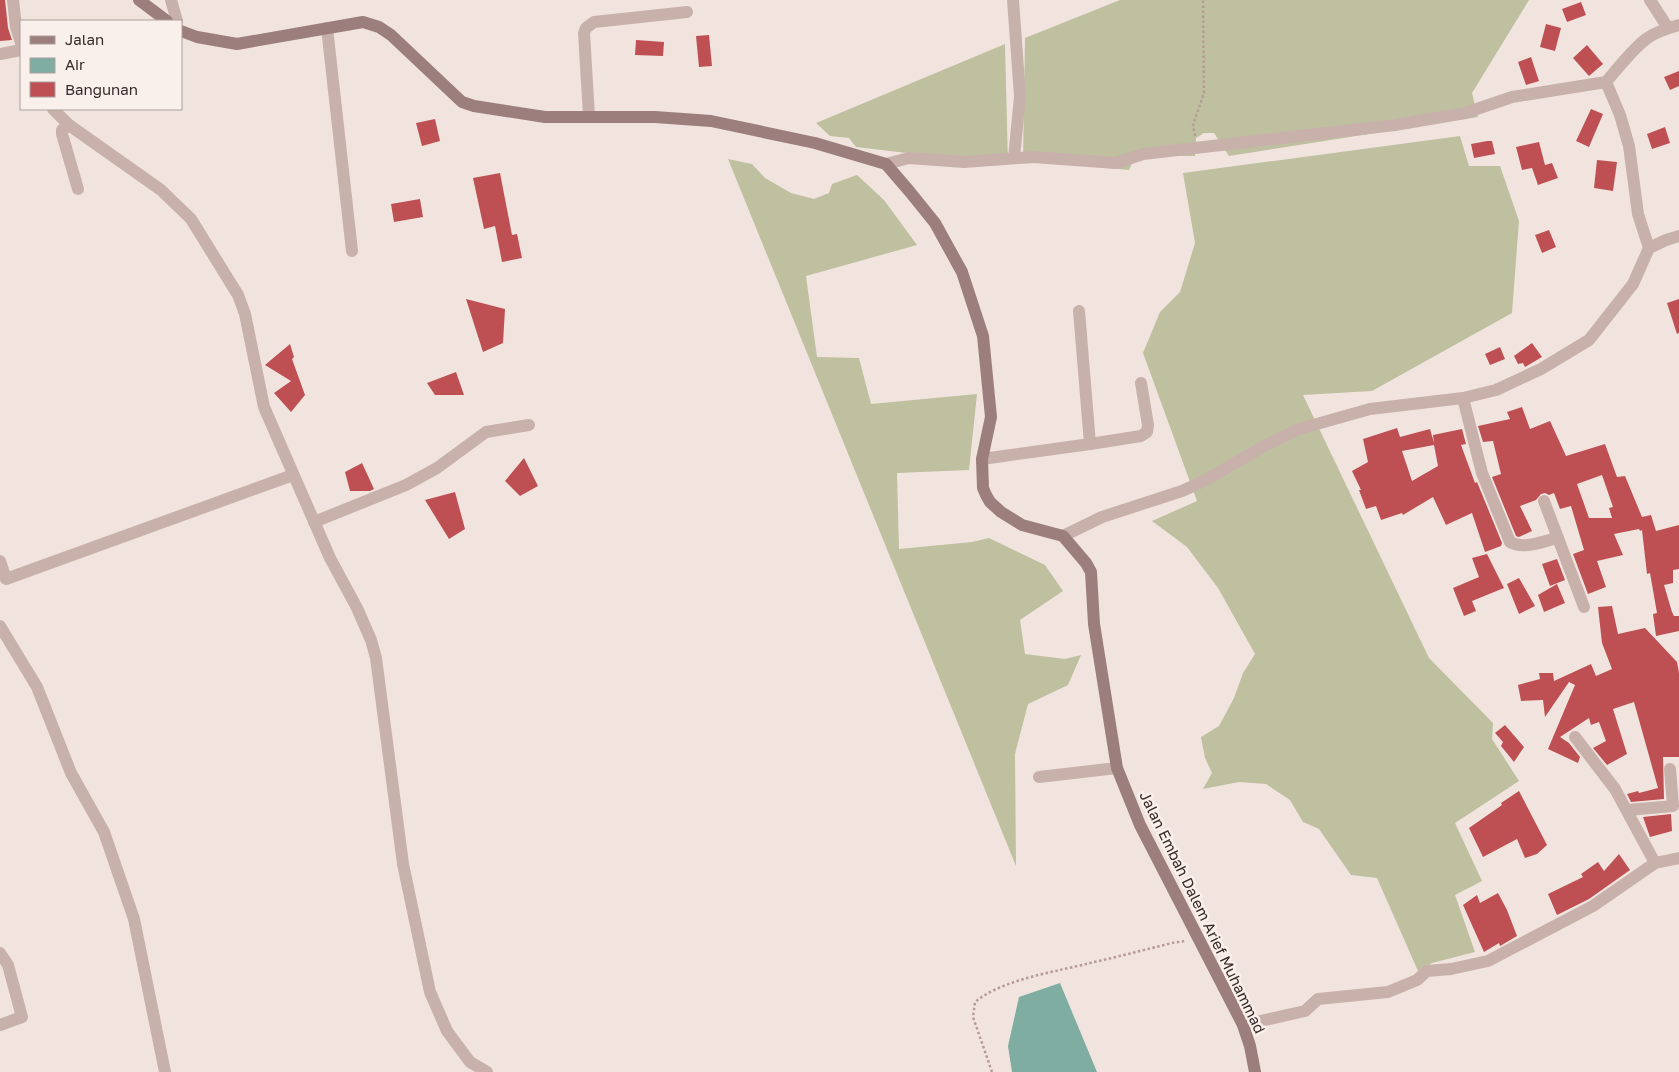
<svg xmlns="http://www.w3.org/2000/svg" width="1679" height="1072" font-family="'Golos Text',sans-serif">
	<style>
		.grass { fill: #bec09f }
		.water { fill: #7fada2 }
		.building { fill: #be5053; fill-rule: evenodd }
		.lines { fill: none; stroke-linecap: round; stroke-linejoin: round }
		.path { stroke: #b59a95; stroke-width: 2.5; stroke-dasharray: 2.5 2.5; stroke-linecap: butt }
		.street { stroke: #c9b1ab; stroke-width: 12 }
		.secondary { stroke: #9c7f7d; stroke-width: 12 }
		.labels { text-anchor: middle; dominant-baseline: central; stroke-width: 5; stroke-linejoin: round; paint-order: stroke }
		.street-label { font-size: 15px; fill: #372a2a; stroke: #f9efeb }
	</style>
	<rect width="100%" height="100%" fill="#f1e4df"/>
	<g class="grass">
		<polygon points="1120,0 1529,0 1472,93 1478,117 1229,156 1214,133 1204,133 1196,138 1195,156 1135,156 1129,170 1023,160 1025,38"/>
		<polygon points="1005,44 1008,165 856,147 849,138 830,136 816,123"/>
		<polygon points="1460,136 1469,166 1500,166 1519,221 1512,313 1372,391 1303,395 1429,658 1493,723 1492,739 1519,781 1455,823 1482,881 1455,895 1475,952 1432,963 1418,971 1377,878 1351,875 1319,829 1303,822 1290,800 1266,784 1239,782 1203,789 1212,773 1205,758 1201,737 1219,726 1234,698 1243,673 1255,654 1218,588 1187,547 1152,521 1197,501 1143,353 1160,312 1180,292 1195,243 1183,173"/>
		<polygon points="728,159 752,164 765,178 791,193 814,199 829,193 832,184 857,175 884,200 917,245 806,276 817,357 859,358 871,404 977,394 969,470 897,473 899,549 972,542 989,538 1045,565 1063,591 1020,620 1025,654 1065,659 1081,655 1068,685 1028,704 1015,754 1016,866"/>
	</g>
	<polygon class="water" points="1060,983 1097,1072 1012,1072 1008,1046 1019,997"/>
	<g class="building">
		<polygon points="0,0 5,0 8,28 12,40 0,41"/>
		<polygon points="1581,2 1586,15 1567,22 1562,9"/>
		<polygon points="1546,24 1561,28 1555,51 1540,47"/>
		<polygon points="709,35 712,66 699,67 696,36"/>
		<polygon points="636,40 664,42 663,56 635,55"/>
		<polygon points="1587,45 1603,64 1589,76 1573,58"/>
		<polygon points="1531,57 1539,81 1526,85 1518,62"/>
		<polygon points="1679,71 1679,86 1670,90 1664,77"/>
		<polygon points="1591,109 1603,114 1589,147 1576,141"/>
		<polygon points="435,119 440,141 422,146 416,123"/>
		<polygon points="1665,127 1670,143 1652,149 1647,134"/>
		<polygon points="1487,141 1492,141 1495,154 1474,158 1471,144"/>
		<polygon points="1539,142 1545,165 1552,163 1558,178 1538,185 1532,168 1522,170 1516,147"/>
		<polygon points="1597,160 1617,162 1613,191 1594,188"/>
		<polygon points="500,173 512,235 517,234 522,258 502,262 495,226 484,229 473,178"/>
		<polygon points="420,199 423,217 394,222 391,204"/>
		<polygon points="1549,230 1556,247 1542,253 1535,235"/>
		<polygon points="466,299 505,309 503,343 483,352"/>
		<polygon points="1679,299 1679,333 1677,334 1667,303"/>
		<polygon points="1532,343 1542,357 1525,367 1523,363 1518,364 1514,356"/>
		<polygon points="290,344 294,357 292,359 305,395 291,412 274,393 291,381 265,365"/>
		<polygon points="1500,347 1505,359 1490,365 1485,354"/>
		<polygon points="456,372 464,395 435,395 427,383"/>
		<path d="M1522 407 1530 429 1550 421 1566 456 1605 444 1617 477 1625 476 1642 517 1651 515 1656 531 1679 525V569L1673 570V583L1664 585 1672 612 1674 616H1679V631L1656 636 1653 614 1657 613 1650 573 1647 574 1642 530 1640 531 1639 529 1614 534 1623 555 1597 561 1606 587 1588 594 1573 554 1584 550 1571 506 1560 509 1554 493 1549 495 1545 493 1541 494 1536 500 1520 506 1532 531 1519 537 1516 536 1492 477 1501 474 1493 441 1483 442 1478 426 1510 419 1507 412ZM1602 475 1613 507 1609 508 1612 518H1589L1577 484Z"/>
		<path d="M1397 428 1400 437 1430 429 1434 443 1433 435 1462 429 1466 444 1461 445 1475 483 1477 482 1502 543 1501 546 1485 552 1472 513 1446 525 1433 497 1403 515 1402 513 1381 520 1376 506 1366 509 1359 490H1361L1352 471 1368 462 1363 439ZM1434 445 1438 466 1412 481 1402 451Z"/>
		<polygon points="524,458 538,486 520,496 505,481"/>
		<polygon points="362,463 374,489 370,491 350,491 345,472"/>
		<polygon points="455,492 465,529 449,539 425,500"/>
		<polygon points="1487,554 1504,588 1472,601 1476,611 1464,616 1453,588 1479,577 1472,558"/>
		<polygon points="1557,559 1565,580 1550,586 1542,564"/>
		<polygon points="1519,578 1535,606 1519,614 1507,584"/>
		<polygon points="1557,584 1565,603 1544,612 1538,595"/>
		<polygon points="1612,606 1618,634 1645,628 1677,662 1679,673 1679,757 1663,757 1664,799 1631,802 1627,794 1638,791 1639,793 1658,788 1634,702 1613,709 1627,754 1607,765 1593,748 1606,741 1599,722 1591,725 1589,718 1560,737 1569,743 1580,757 1578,763 1548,749 1575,685 1569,682 1545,717 1543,700 1521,701 1518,685 1540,679 1539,673 1553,673 1554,681 1591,664 1596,676 1612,669 1602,643 1598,607"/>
		<polygon points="1505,725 1524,747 1514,762 1501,746 1503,742 1495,733"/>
		<polygon points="1519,791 1547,845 1537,854 1525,858 1517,839 1483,857 1469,828 1502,805 1501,803"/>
		<polygon points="1671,814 1672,831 1650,837 1643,817"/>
		<polygon points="1619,854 1630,870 1589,899 1557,915 1548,894 1583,877 1581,874 1598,862 1604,871"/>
		<polygon points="1498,893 1507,910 1517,936 1500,946 1499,943 1484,952 1463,905 1477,895 1480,903"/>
	</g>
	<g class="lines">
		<g class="path">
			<polyline points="1195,136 1193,125 1204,93 1203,0"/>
			<path d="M992 1072 973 1017 975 1002C1003 979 1055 972 1090 963 1117 957 1144 950 1172 943L1185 941"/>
		</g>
		<g class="street">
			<polyline points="13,0 16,27 21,43"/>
			<polyline points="171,0 177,21"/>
			<polyline points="1013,0 1020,96 1014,158"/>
			<polyline points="1650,0 1668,28"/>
			<polyline points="327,28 352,251"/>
			<polyline points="0,54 21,50"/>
			<polyline points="1606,82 1620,115 1629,146 1638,214 1649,248 1666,240 1679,236"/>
			<polyline points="53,109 69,125 161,190 191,219 238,295 245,314 264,407 330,558 357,608 371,640 376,658 403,864 430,992 447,1031 470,1062 487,1072"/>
			<polyline points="589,116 584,33 586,28 594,22 687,12"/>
			<polyline points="69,125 62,130 62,134 78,189"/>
			<path d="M886 164 909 158 964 162 1033 157 1116 163 1143 154 1395 125 1465 113 1512 97 1606 82C1618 68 1631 51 1646 39 1655 32 1668 28 1679 25"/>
			<path d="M1463 398 1482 473 1510 542C1524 550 1543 541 1558 538"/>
			<polyline points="1090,444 1141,436 1147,432 1148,425 1141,383"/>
			<polyline points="982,459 1090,444 1079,311"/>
			<polyline points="1544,501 1584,607"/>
			<polyline points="314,522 406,485 437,468 486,432 529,425"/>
			<polyline points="1063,536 1102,517 1182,491 1204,481 1266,445 1299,429 1370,409 1463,398 1496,390 1541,369 1589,340 1633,284 1649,248"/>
			<polyline points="0,561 6,579 293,475"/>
			<polyline points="0,626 37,687 71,773 104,832 134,919 165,1072"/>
			<polyline points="1575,737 1615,789 1655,863"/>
			<polyline points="1039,777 1117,768"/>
			<polyline points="1628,810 1673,806 1670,769"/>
			<polyline points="0,953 8,965 22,1017 0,1025"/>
			<polyline points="1243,1025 1305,1011 1318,999 1388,992 1417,980 1427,971 1451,969 1488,961 1593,906 1655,863 1679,858"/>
		</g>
		<g class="secondary">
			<polyline points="139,0 167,21"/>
			<polyline points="181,31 197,37 237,44 363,22 379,27 391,35 462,102 474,106 545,117 655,117 711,121 815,143 886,164 910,192 935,223 962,272 983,336 991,417 982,459 983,488 986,495 990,502 1001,512 1022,525 1063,536 1086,563 1091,572 1094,624 1117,768 1140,825 1243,1025 1250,1046 1255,1072"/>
		</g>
	</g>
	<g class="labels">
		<g class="street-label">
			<text transform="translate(1203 912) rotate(64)">Jalan Embah Dalem Arief Muhammad</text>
		</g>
	</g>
	<rect x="20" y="20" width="162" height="90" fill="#f9efeb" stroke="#aba09e"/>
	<rect x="30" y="36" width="25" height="8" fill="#9c7f7d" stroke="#aba09e"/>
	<text x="65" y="45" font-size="15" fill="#372a2a">Jalan</text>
	<rect x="30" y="58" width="25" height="15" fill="#7fada2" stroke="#aba09e"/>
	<text x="65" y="70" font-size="15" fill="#372a2a">Air</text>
	<rect x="30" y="82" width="25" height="15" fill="#be5053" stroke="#aba09e"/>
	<text x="65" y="95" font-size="15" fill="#372a2a">Bangunan</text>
</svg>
